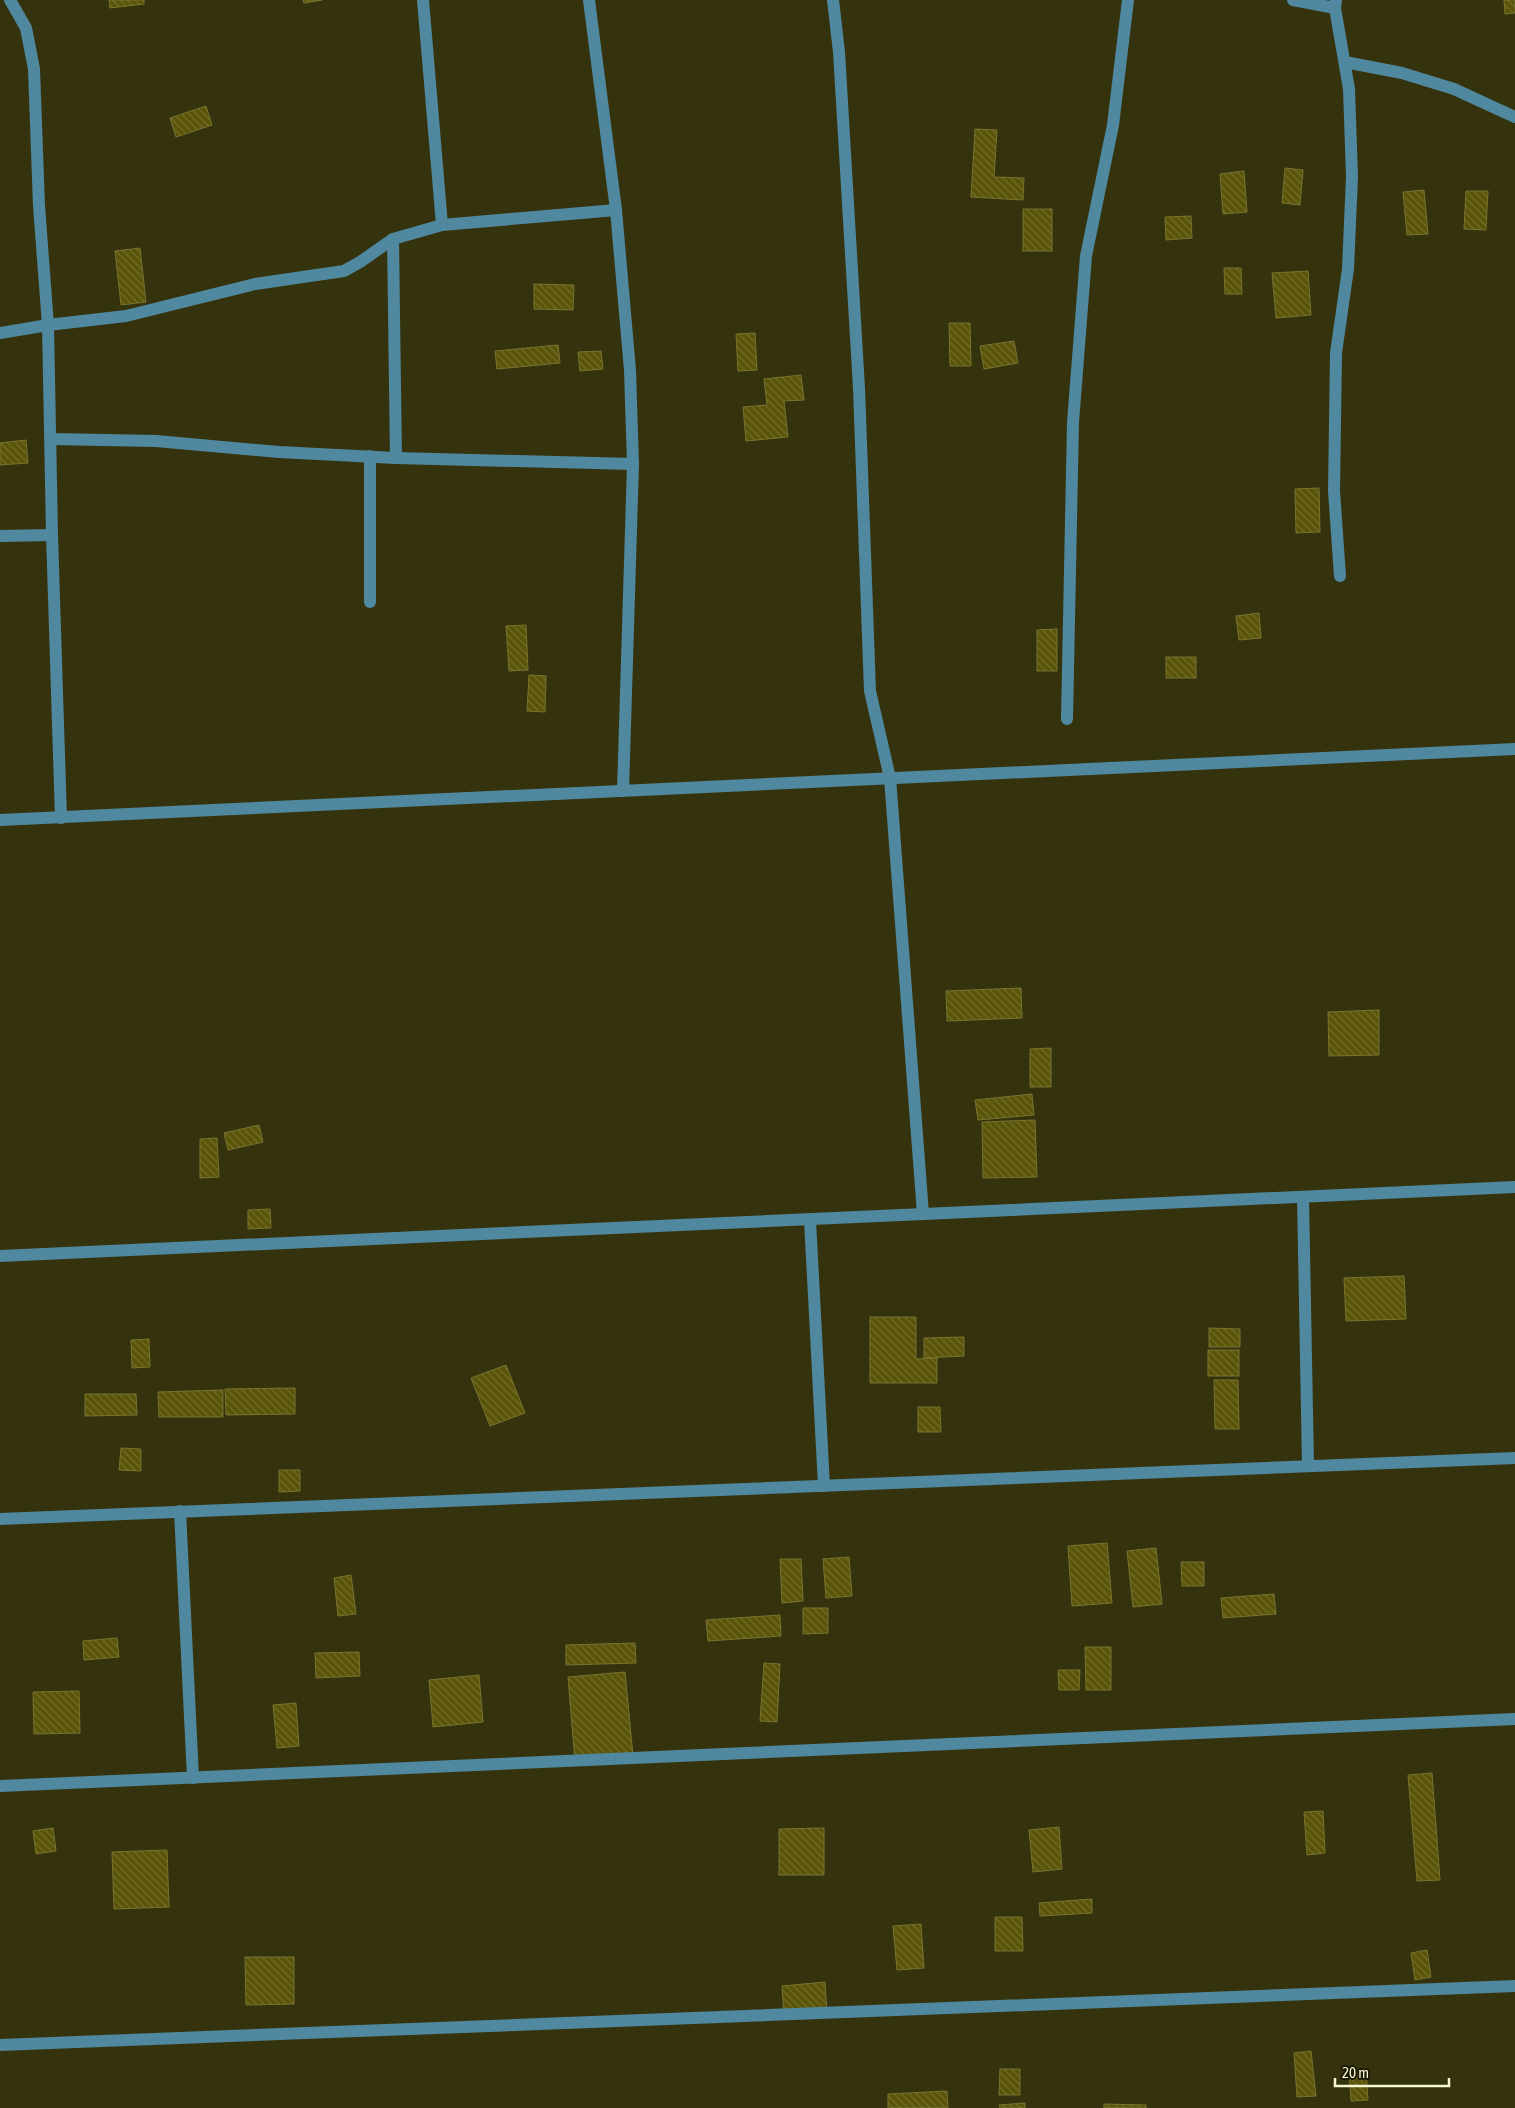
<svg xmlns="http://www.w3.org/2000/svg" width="1515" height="2108" font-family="'Asap Condensed',sans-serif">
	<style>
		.building { fill: url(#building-back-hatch); stroke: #787430 }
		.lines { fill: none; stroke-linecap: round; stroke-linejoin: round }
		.minor { stroke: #50889f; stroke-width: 12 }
	</style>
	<defs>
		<pattern id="building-back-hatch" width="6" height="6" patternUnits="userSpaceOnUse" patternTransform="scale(1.25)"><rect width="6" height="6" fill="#595408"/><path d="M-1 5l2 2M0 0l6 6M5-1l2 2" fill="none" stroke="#726d2b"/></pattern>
	</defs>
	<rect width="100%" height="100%" fill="#35330e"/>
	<g class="building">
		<polygon points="109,0 144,0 144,4 110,8"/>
		<polygon points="303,0 322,0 304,3"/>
		<polygon points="1504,0 1515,0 1515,13 1505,14"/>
		<polygon points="206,106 212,125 176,137 170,118"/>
		<polygon points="975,129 997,130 994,177 1024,178 1023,200 971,197"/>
		<polygon points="1285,168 1303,170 1300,205 1282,203"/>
		<polygon points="1244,171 1247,212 1223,214 1220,174"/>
		<polygon points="1424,190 1428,234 1407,235 1403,192"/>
		<polygon points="1466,191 1488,191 1486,230 1464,229"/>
		<rect x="1023" y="209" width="29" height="42"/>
		<polygon points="1191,216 1192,238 1166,240 1165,217"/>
		<polygon points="140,248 146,302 121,305 115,251"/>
		<polygon points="1224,268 1241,268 1242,294 1225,294"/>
		<polygon points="1308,271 1311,315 1276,318 1272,273"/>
		<polygon points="534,284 574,285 573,310 534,309"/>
		<polygon points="949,323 970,323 971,366 950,366"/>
		<polygon points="755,333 757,370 738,371 736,334"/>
		<polygon points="1014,341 1018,363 984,369 980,346"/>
		<polygon points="558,345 560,363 497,369 495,351"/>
		<polygon points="601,351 603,369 580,371 578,352"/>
		<polygon points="801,375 804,400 784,401 788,437 746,441 743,407 767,405 764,379"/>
		<polygon points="26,440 28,463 0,465 0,443"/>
		<polygon points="1319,488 1320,532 1296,533 1295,489"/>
		<polygon points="1259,613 1261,638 1239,640 1236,616"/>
		<polygon points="526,625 528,670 509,671 506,626"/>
		<polygon points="1057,629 1057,671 1037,671 1037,630"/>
		<rect x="1166" y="657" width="30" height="21"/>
		<polygon points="529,675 546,676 545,712 527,711"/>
		<polygon points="1021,988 1022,1018 947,1021 946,991"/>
		<polygon points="1379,1010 1379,1055 1329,1056 1328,1012"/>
		<polygon points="1051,1048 1051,1087 1030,1087 1030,1049"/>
		<polygon points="1032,1094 1034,1115 978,1120 975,1100"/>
		<polygon points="1035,1120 1037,1177 983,1178 982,1122"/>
		<polygon points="259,1125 263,1142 228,1150 224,1133"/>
		<polygon points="217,1138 219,1177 200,1178 200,1139"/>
		<polygon points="270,1209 271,1228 248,1229 248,1210"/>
		<polygon points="1404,1276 1406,1319 1346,1321 1344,1278"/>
		<polygon points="870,1317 916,1317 916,1359 937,1358 937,1383 870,1383"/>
		<polygon points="1209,1328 1240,1329 1240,1347 1209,1347"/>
		<polygon points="964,1337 964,1356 924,1358 924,1338"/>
		<polygon points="149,1339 150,1367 132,1368 131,1340"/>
		<rect x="1208" y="1350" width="31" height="26"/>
		<polygon points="506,1365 525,1413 490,1426 471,1378"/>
		<polygon points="1214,1380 1238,1380 1239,1429 1215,1429"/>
		<polygon points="295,1388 295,1414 226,1415 225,1389"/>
		<polygon points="223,1390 223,1417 159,1417 158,1392"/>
		<polygon points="85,1394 136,1394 137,1415 85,1416"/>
		<polygon points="918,1407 940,1407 941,1432 918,1432"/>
		<polygon points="121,1448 141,1449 141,1471 119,1470"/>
		<polygon points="279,1470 300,1470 300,1491 279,1492"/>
		<polygon points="1107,1543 1112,1603 1072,1606 1068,1546"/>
		<polygon points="1156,1548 1162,1604 1133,1607 1127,1551"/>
		<polygon points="849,1557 852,1596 826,1598 823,1559"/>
		<polygon points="780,1559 801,1559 803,1601 782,1603"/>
		<polygon points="1181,1562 1204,1562 1204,1586 1182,1586"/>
		<polygon points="351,1575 356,1614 338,1616 334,1578"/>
		<polygon points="1274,1594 1276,1614 1223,1618 1221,1598"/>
		<polygon points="803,1608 828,1608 828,1633 803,1634"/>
		<polygon points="780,1615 781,1636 708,1641 706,1620"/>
		<polygon points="117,1638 119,1657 84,1660 83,1641"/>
		<polygon points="635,1643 636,1663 566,1665 566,1645"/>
		<polygon points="1085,1647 1111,1647 1111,1690 1086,1690"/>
		<polygon points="359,1652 360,1676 316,1678 315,1653"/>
		<polygon points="764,1663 780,1664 777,1722 760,1721"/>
		<polygon points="1058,1670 1080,1670 1079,1690 1059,1690"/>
		<polygon points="625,1672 633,1756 575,1761 568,1677"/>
		<polygon points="479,1675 483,1722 433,1727 429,1680"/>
		<polygon points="79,1691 80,1733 34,1734 33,1692"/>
		<polygon points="296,1703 299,1746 277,1748 273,1705"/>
		<polygon points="1432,1773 1440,1880 1417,1881 1408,1775"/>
		<polygon points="1323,1811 1325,1853 1307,1855 1304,1812"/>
		<polygon points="1059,1827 1062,1869 1033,1872 1029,1830"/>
		<polygon points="53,1828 56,1851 36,1854 33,1831"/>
		<polygon points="824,1828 824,1875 779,1875 779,1829"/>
		<polygon points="167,1850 169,1907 114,1909 112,1852"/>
		<polygon points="1092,1899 1092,1913 1040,1916 1039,1903"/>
		<polygon points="995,1917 1022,1917 1023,1951 995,1951"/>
		<polygon points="921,1924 924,1968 897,1970 893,1926"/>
		<polygon points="1427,1950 1431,1977 1415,1980 1411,1953"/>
		<polygon points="245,1957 294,1957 294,2004 246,2005"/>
		<polygon points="825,1982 827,2014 784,2017 782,1986"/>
		<polygon points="1311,2051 1316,2096 1297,2097 1294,2053"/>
		<polygon points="1000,2069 1020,2069 1020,2095 999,2095"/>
		<polygon points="1366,2069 1368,2100 1351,2101 1349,2071"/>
		<polygon points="947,2091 948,2108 888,2108 888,2094"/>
		<polygon points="1025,2103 1025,2108 1000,2108 999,2105"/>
		<polygon points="1104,2104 1146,2105 1146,2108 1104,2108"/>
	</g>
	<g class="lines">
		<g class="minor">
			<polyline points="10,0 26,28 34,69 39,206 48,325 52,535 61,818"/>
			<polyline points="589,0 616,210 630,370 633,464 623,791"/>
			<polyline points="833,0 839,52 859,388 870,691 890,778 923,1214"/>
			<polyline points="1293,0 1335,8"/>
			<polyline points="1336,0 1335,8 1349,89 1352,177 1348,269 1336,353 1334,491 1340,576"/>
			<polyline points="1345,62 1402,73 1454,89 1515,117"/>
			<polyline points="442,225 616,210"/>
			<polyline points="0,333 48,325 126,316 255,284 344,271 360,262 393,239"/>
			<polyline points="51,439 156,441 279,452 396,458 633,464"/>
			<polyline points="396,458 393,239 442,225 423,0"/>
			<polyline points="0,536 52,535"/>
			<polyline points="370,602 370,456"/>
			<polyline points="1067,719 1073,422 1086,256 1113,125 1128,0"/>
			<polyline points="0,820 1515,749"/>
			<polyline points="1303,1197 1308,1466"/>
			<polyline points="810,1220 824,1486"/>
			<polyline points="0,1256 1515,1187"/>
			<polyline points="180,1511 193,1778"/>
			<polyline points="0,1519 1515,1458"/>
			<polyline points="0,1786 1515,1719"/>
			<polyline points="0,2045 1515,1986"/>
		</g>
	</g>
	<path d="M1335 2078v8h114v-8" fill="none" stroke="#f8f7d5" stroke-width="2.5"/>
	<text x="1342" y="2078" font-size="15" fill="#f8f7d5" stroke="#1c1a00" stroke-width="4" paint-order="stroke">20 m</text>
</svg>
